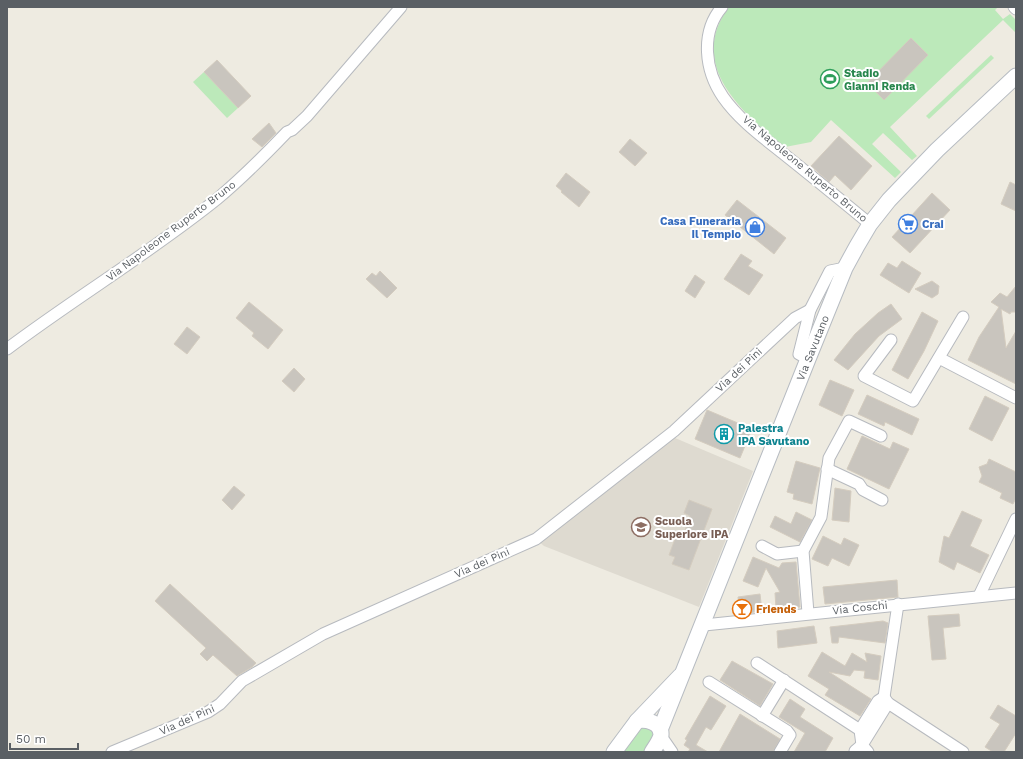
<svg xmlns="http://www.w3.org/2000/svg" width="1023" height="759" font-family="'Work Sans',sans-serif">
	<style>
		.education { fill: #dedad0 }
		.green { fill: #bce9ba }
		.building { fill: #c9c5be; stroke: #d4ccbf }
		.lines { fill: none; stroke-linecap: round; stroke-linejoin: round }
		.street-casing { stroke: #b7babf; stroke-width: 13 }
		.secondary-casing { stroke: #b7bcc2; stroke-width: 17 }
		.street { stroke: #fff; stroke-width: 11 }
		.secondary { stroke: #fff; stroke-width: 15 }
		.labels { text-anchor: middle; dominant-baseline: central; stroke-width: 4; stroke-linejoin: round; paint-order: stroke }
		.leisure-label { font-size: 11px; font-weight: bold; fill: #27864d; stroke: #fff; text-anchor: start }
		.street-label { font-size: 11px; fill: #5a5f64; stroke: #fff }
		.shop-label { font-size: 11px; font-weight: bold; fill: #366cbe; stroke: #fff; text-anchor: end }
		.culture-label { font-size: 11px; font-weight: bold; fill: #0d838f; stroke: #fff; text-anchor: start }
		.education-label { font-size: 11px; font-weight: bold; fill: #785e54; stroke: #fff; text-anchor: start }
		.food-label { font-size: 11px; font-weight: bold; fill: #c56008; stroke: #fff; text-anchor: start }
	</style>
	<rect width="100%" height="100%" fill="#eeebe1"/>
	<polygon class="education" points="668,435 753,471 699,607 544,546 536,539"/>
	<g class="green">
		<path d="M729 7H998L995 10 1003 19 1010 14 1016 20V33L1003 20 890 127 917 156 912 160 883 133 872 144 901 172 895 178 831 120 811 142 785 147C742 113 686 64 729 7Z"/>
		<polygon points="991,55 994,58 929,119 926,116"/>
		<polygon points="204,72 238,108 227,118 193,82"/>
		<polygon points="641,725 655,732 646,752 619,752"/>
	</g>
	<g class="building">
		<polygon points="911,38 928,55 884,100 867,83"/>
		<polygon points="217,60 251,96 238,108 204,72"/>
		<polygon points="269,123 276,133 262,147 252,139"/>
		<polygon points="839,136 872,166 851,190 835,175 829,182 811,166"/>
		<polygon points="630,139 647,153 635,166 619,152"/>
		<polygon points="566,173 590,192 579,207 561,192 562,191 556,186"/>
		<polygon points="1010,182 1016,185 1016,211 1001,204"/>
		<polygon points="932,193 950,210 910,253 892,237"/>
		<polygon points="737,200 786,238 774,254 725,215"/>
		<polygon points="741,254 752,261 748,266 763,275 749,295 724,279"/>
		<polygon points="902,261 921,273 909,293 880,275 888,263 897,268"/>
		<polygon points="380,271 397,288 387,298 366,279 372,273 376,276"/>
		<polygon points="695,275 705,282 695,298 685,291"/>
		<polygon points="932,281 939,286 938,294 932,298 915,289"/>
		<polygon points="1016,286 1016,312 1011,312 1010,314 1001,309 1006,348 1016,331 1016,384 968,360 979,337 999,307 991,302 1000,293 1007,297"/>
		<polygon points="249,302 283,330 268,349 252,336 254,333 236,318"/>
		<polygon points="891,304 902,319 879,336 848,370 834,360 855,334 878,313"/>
		<polygon points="922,312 938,321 924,351 908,379 892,370"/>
		<polygon points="187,327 200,337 187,354 174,344"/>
		<polygon points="294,368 305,379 294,392 282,381"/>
		<polygon points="830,380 854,390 842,416 819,405"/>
		<polygon points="867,395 919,419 912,435 885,422 884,426 858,414"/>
		<polygon points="985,396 1009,408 992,441 969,429"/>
		<polygon points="707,410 752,429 740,458 695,439"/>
		<polygon points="862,436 890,449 893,442 909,449 889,489 847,469"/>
		<polygon points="989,459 1016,472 1016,498 1013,504 1000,498 1002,493 979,482 982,476 979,467 987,464"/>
		<polygon points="796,461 820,468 812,504 793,499 794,494 787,492"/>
		<polygon points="234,486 245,495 232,510 222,500"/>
		<polygon points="835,488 851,491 849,522 832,520"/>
		<polygon points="689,500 712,509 689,570 672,564 675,557 669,555 678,531 684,533 690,516 684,513"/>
		<polygon points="962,511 982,520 970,546 989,555 980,573 957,562 954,570 939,562 944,536 949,538"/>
		<polygon points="796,512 812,520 800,542 770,527 775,516 791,524"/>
		<polygon points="823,536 841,545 844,538 859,545 849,566 832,558 828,566 812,559"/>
		<polygon points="753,557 779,568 782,563 796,562 800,607 776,609 775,593 780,592 766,568 758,587 743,581"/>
		<polygon points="897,580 898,597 825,604 823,587"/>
		<polygon points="170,584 256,663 252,667 237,676 213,655 207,661 200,654 206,648 155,601"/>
		<polygon points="760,594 762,611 740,614 738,597"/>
		<polygon points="959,614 960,626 943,628 946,659 932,660 928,616"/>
		<polygon points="883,621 888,623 885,643 839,637 838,643 832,643 830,627"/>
		<polygon points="814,626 817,643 778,648 777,631"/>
		<polygon points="822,652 845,666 852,653 867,662 865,653 881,656 878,680 864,678 865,671 854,670 850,676 829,672 871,699 860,716 825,695 829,689 808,676"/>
		<polygon points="732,661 773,684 760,706 720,680"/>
		<polygon points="710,696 726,706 711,730 706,727 696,745 708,752 688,752 690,749 684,745 687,740 685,739"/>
		<polygon points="790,699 805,709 800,717 833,738 825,752 794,752 805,733 779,717"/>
		<polygon points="998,705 1016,716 1016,733 1004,752 993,752 985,747 1000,724 990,718"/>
		<polygon points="740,714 780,739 773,752 719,752"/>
	</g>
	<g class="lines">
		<g class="street-casing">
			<g id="street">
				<path d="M722 7C700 33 705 71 723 97 739 120 764 138 785 155 814 178 842 201 870 224"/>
				<polyline points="1014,7 1016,9"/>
				<polyline points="891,340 864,376 913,401 963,317"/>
				<path d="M7 349C76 297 150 253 217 199 242 178 265 155 287 132L292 130 307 116 401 7"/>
				<polyline points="939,358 1016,398"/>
				<polyline points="808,359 799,354 810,310 830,271 845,268"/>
				<polyline points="827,469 859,484 863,490 882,500"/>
				<polyline points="762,546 777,554 803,551"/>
				<polyline points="979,596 1016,519"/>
				<polyline points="808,613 803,551 821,517 829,458 849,421 881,436"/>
				<polyline points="704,625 1016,593"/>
				<polyline points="757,663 860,730 862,745 868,752"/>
				<polyline points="709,682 787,731 790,735 780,752"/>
				<polyline points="884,697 888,703 963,752"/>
				<polyline points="884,697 898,604"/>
				<polyline points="762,716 784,680"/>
				<polyline points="860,730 878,701 884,697"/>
				<polyline points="661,736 672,752"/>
				<polyline points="855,751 862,745 888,703"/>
				<polyline points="112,752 208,712 220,704 242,681 323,634 536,539 674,431 795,318 810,310"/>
			</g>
		</g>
		<g class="secondary-casing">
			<g id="secondary">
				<polyline points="637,721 680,676"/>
				<polyline points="660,730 808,359 845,268 857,246 870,224 889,200 937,150 1016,76"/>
				<path d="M614 752 637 721C645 719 662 722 661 735 660 741 655 747 652 752"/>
			</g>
		</g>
		<use href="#street" class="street"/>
		<use href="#secondary" class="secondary"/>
	</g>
	<defs>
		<g id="stadium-ring" transform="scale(1)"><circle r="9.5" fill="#fff" stroke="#2e9e5b" stroke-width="1.5"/><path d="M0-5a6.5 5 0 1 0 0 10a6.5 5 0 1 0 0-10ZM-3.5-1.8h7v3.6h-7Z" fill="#2e9e5b"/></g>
		<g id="supermarket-ring" transform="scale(1)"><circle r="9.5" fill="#fff" stroke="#3f7fe0" stroke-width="1.5"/><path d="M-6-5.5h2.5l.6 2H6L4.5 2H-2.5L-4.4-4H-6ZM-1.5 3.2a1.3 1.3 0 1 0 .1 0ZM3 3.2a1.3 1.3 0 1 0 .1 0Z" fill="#3f7fe0"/></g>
		<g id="shop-ring" transform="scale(1)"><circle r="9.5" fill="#fff" stroke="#3f7fe0" stroke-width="1.5"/><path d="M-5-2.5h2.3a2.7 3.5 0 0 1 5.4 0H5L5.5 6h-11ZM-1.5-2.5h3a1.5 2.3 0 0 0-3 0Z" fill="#3f7fe0"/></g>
		<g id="building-ring" transform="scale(1)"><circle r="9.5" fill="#fff" stroke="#0f9aa8" stroke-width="1.5"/><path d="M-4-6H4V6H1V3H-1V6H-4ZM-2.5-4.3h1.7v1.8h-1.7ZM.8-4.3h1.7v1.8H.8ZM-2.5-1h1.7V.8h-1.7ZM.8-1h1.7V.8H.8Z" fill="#0f9aa8"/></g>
		<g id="school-ring" transform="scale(1)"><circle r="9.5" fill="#fff" stroke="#8d6e63" stroke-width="1.5"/><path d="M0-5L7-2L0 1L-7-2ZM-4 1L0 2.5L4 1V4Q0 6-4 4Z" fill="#8d6e63"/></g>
		<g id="bar-ring" transform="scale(1)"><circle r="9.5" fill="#fff" stroke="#e8710a" stroke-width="1.5"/><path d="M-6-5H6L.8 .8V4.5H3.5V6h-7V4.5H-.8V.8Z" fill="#e8710a"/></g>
	</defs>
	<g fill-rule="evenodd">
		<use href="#stadium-ring" x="830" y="79"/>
		<use href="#supermarket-ring" x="908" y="224"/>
		<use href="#shop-ring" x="755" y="227"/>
		<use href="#building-ring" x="724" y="434"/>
		<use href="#school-ring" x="641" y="527"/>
		<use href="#bar-ring" x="742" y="609"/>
	</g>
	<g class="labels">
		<g class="leisure-label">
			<text x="844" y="73">Stadio<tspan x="844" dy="13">Gianni Renda</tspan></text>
		</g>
		<g class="street-label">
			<text transform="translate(805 169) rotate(40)">Via Napoleone Ruperto Bruno</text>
			<text transform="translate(171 231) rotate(-37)">Via Napoleone Ruperto Bruno</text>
			<text transform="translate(813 348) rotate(-68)">Via Savutano</text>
			<text transform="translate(739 370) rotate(-43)">Via dei Pini</text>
			<text transform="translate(482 563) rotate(-24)">Via dei Pini</text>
			<text transform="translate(860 608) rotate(-6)">Via Coschi</text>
			<text transform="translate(187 720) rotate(-24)">Via dei Pini</text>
		</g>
		<g class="shop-label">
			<text x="741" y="221">Casa Funeraria<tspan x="741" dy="13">Il Tempio</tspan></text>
			<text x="922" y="224" text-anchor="start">Crai</text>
		</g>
		<g class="culture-label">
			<text x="738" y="428">Palestra<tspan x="738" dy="13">IPA Savutano</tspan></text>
		</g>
		<g class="education-label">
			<text x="655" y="521">Scuola<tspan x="655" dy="13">Superiore IPA</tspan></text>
		</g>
		<g class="food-label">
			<text x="756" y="609">Friends</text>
		</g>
	</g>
	<rect width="1023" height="759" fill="none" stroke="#5a5f64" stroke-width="16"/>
	<path d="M10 743v6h68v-6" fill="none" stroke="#5a5f64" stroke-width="2"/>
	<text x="16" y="743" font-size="12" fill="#5a5f64" stroke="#ffffff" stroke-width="3" paint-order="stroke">50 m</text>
</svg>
